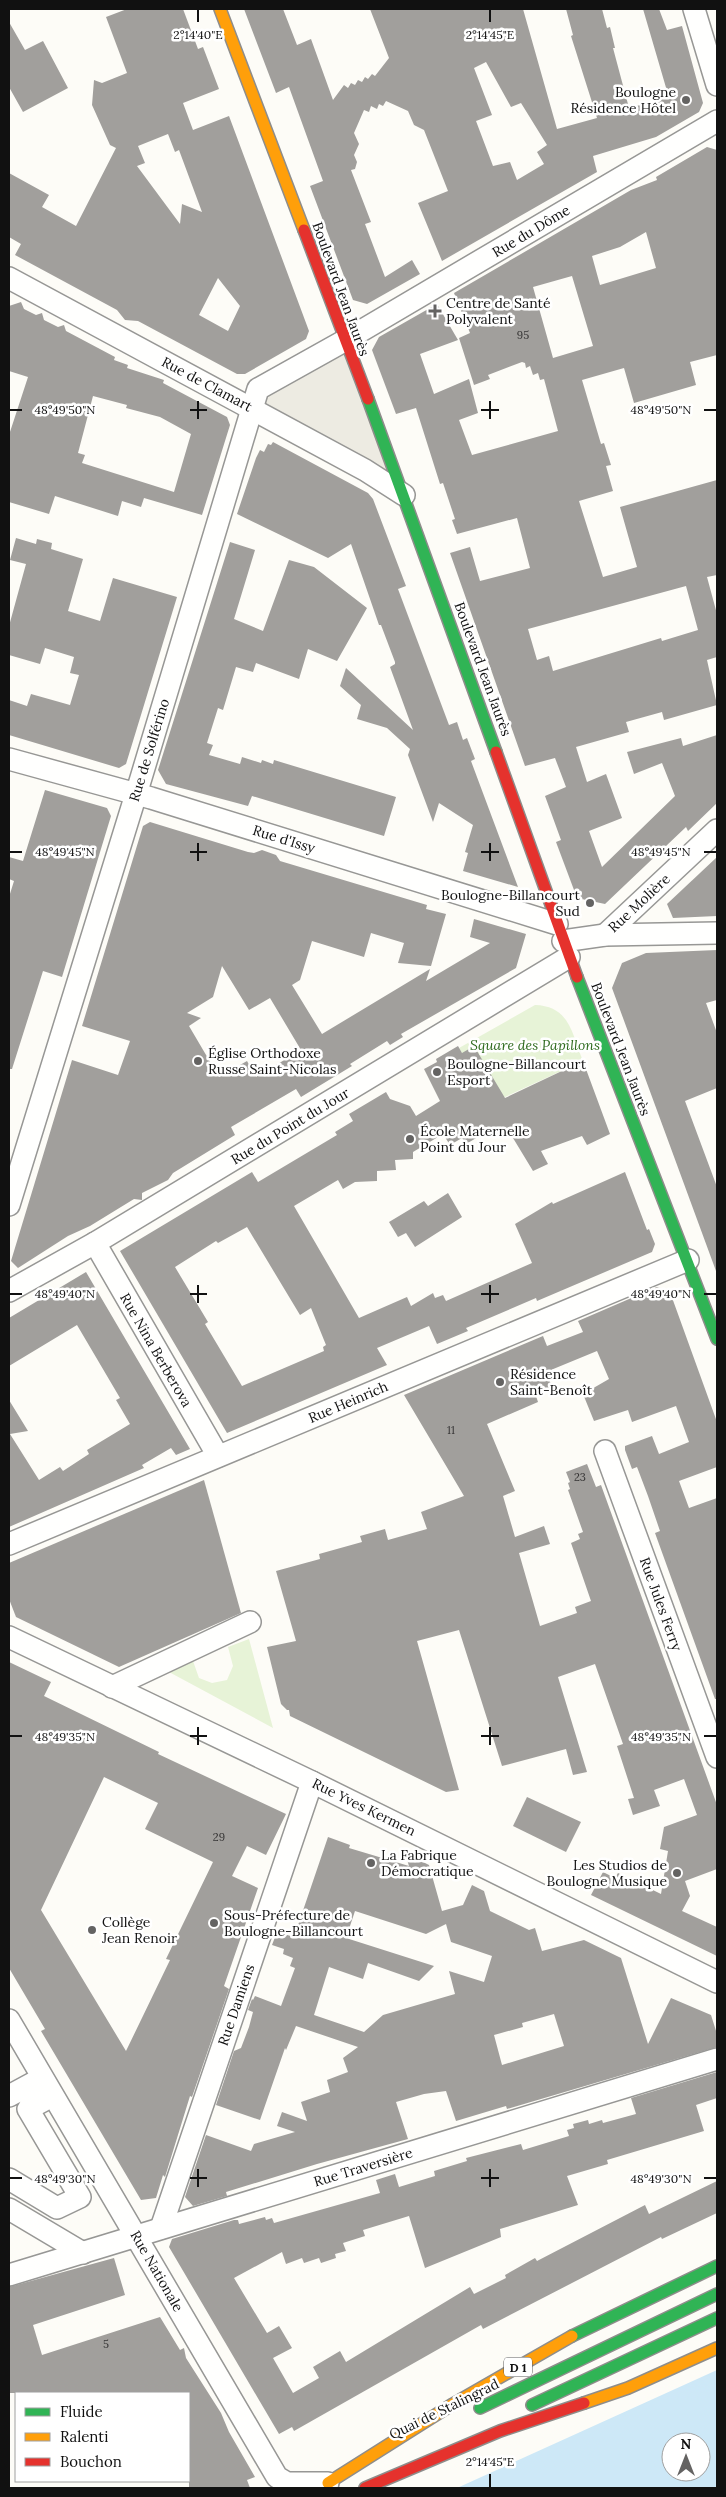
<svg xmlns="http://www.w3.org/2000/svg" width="726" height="2497" font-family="Lora,serif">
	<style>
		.green { fill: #e7f3d7 }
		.plaza { fill: #edebe2 }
		.water { fill: #cde8f7; fill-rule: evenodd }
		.building { fill: #a19f9c; fill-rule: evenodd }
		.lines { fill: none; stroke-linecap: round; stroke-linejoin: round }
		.street-casing { stroke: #979795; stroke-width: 24 }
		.fast-casing { stroke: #8e8d8b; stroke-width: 14 }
		.slow-casing { stroke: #8e8d8b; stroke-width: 14 }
		.jam-casing { stroke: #8e8d8b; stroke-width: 14 }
		.street { stroke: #fffffe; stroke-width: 21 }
		.fast { stroke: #30b455; stroke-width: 11 }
		.slow { stroke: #ff9f0a; stroke-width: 11 }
		.jam { stroke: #e5322d; stroke-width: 11 }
		.ticks { fill: none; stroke: #111; stroke-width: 2 }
		.poi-dot { fill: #646362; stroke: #fff; stroke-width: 2 }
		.labels { text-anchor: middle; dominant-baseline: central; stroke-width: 5; stroke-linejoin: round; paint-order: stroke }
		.number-label { font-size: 11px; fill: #353434 }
		.shield { fill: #fff; stroke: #585858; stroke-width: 1 }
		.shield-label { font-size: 12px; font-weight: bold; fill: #111 }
		.poi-label { font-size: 14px; fill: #111; stroke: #fff; text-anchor: start }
		.street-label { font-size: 14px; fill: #111; stroke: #fff }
		.park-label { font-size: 14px; font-style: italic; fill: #2f6b1f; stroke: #fff }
		.ticks-label { font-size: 12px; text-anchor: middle; fill: #111; stroke: #fff; stroke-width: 5; stroke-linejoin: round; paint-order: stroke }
	</style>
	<rect width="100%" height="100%" fill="#fdfcf7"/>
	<g class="green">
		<path d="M535 1005C570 1006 572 1034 583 1061L492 1103 459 1048Z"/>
		<polygon points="249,1639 273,1728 169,1672 193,1661 199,1678 212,1683 227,1680 233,1666 228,1647"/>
	</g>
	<polygon class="plaza" points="344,341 404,495 252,408 258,389"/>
	<path class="water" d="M717 2370V2488H457ZM671 2442H701V2472H671Z"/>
	<g class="building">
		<path d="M127 9H183L198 49 203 47 219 89 183 103 193 130 229 116 309 331 306 339 245 374H237L138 321 125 320 117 310 15 255 21 244 9 237V173L49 195 42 207 76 226 116 148 110 145 92 105 94 80 102 83 127 73 106 17ZM168 134 175 152 179 150 202 212 182 204 180 224 137 166 145 163 138 146ZM218 278 240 306 228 331 199 315Z"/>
		<path d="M244 9H283L297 45 311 39 333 100 344 85 348 88 351 83 355 85 358 80 362 82 365 77 368 79 372 74 375 76 389 58 370 9H523L557 129 597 118 571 36 573 35 566 9H602L607 28 610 27 615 48H613L629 108 659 100 667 91 643 9H659L667 30 682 26 703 103 699 112 656 137 593 156 597 172 442 261 418 203 448 191 424 130 414 125 408 111 386 101 383 106 379 104 377 109 371 106 369 112 364 110 354 133 359 144 354 155 357 162 355 169 351 170 371 222 365 224 385 277 412 260 420 274 367 304 353 300 310 186 323 181 289 87 276 93ZM486 62 511 107 521 103 547 145 537 152 544 164 517 180 510 162 493 166 476 121 492 115 474 68Z"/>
		<polygon points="9,22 25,50 43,41 68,88 23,112 9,87"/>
		<path d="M707 147 717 150V355L690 362 696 385 634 403 624 368 582 380 601 444 604 443 611 465 606 466 613 491 579 501 603 577 637 567 620 507 717 480V575L707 577 717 614V657L707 660 717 705 664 720 662 712 626 722 629 732 576 747 587 782 606 774 622 818 589 831 602 867 675 796 662 763 634 774 627 752 681 738 683 746 717 735V803L688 831 686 827 605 904 577 898 556 842 561 840 545 796 566 787 555 758 525 766 450 553 470 547 480 581 530 568 517 518 457 534 452 520 455 519 443 483 440 484 416 408 396 414 372 350 379 337 437 304 458 340 420 354 434 394 469 379 478 413 459 420 472 455 558 431 544 379 540 380 538 373 533 375 530 366 526 368 525 363 522 362 488 375 490 379 474 385 459 338 470 333 454 293 631 190 657 180 656 177ZM646 232 656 268 600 285 592 256 620 247ZM572 276 593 346 553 358 533 287ZM686 586 698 630 662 641 661 638 553 671 549 656 537 660 528 629Z"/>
		<path d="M21 302 24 309 36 315 42 313 44 320 58 327 64 325 66 331 115 357 114 360 128 365 127 368 164 380 163 383 227 417 230 425 202 515 144 498 141 507 122 501 118 516 55 496 49 514 9 502V435L28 377 9 371V306ZM93 396 127 405 126 408 160 417 191 434 174 492 82 463 85 455 78 453Z"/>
		<polygon points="273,442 368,493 373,499 406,586 398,589 449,725 457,722 463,740 467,738 475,759 471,761 518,887 463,871 468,853 465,852 473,825 439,803 433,822 408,755 410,749 387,728 357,719 361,705 340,686 346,668 413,730 390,667 395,664 395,662 381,625 379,625 351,544 328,558 237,514 256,458 260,450 264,452 268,444 271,445"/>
		<polygon points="16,538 36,544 37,539 52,543 51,549 83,559 68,611 100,621 113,578 177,597 126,764 119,768 9,735 9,700 27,706 31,694 70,705 79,675 70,673 74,657 45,648 40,664 9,655 9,626 26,564 10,560"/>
		<polygon points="230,542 255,550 234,619 263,631 289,560 314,567 367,608 337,661 308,649 299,679 256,663 253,672 236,667 223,710 218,708 207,743 213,745 209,755 240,764 242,757 261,763 262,760 273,764 274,760 396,797 384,836 252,796 248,806 166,784 158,770"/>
		<polygon points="45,790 107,808 111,816 62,977 43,971 12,1069 9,1069 9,897 14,881 9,879 9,857 23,861"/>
		<path d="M150 822 248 852 254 853 262 850 276 855 280 861 427 905 426 909 446 914 431 966 398 963 404 943 371 933 364 957 312 941 300 980 292 985 322 1034 430 969 426 981 490 943 470 937 474 919 526 934 516 968 401 1034 403 1037 390 1045 387 1041 350 1064 352 1066 301 1097 296 1089 231 1127 235 1135 173 1173 168 1180 142 1193V1200L134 1199 90 1226 68 1236 18 1268 11 1261 72 1060 118 1075 130 1041 82 1026 143 826ZM222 966 249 1010 270 998 301 1050 256 1077 247 1061 219 1077 189 1026 201 1018 187 1013 213 997Z"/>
		<polygon points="717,857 717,916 673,918 667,904"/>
		<polygon points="717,950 717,1000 706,1003 717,1033 717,1088 685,1101 717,1187 716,1271 612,988 622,963 646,953"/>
		<path d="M458 1046 462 1053 474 1046 505 1098 583 1061 610 1134 587 1145 582 1136 541 1151 548 1164 533 1171 507 1128 493 1136 490 1130 466 1144 462 1138 450 1145 443 1134 413 1152V1159L395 1160 396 1170 377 1171V1181L355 1182 343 1189 338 1180 294 1206 359 1318 407 1297 411 1306 433 1293 435 1298 443 1295 446 1301 532 1263 515 1224 552 1202 553 1204 625 1172 647 1230 649 1229 655 1244 652 1252 537 1301 536 1298 466 1328 468 1331 437 1344 429 1326 377 1348 387 1365 227 1433 120 1251 252 1172 258 1182 337 1135 335 1132 353 1121 349 1114 386 1092 390 1099 410 1106 416 1116 440 1101 424 1069 437 1062 436 1059ZM247 1227 300 1315 311 1308 326 1345 323 1347 324 1351 242 1386 205 1324 208 1322 175 1267 216 1241 218 1243Z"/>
		<polygon points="448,1193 462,1217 415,1247 406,1233 398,1237 389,1222 424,1201 428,1206"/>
		<polygon points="86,1272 190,1449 176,1455 171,1448 142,1465 144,1468 9,1527 9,1400 28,1431 10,1434 39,1480 60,1467 63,1471 89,1454 87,1450 130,1424 116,1400 120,1398 77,1325 9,1366 9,1318"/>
		<polygon points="657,1287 670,1292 717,1422 717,1467 679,1481 689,1508 717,1498 717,1699 715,1699 655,1533 660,1531 648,1496 637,1467 632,1469 625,1450 625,1446 652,1436 659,1454 689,1442 676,1406 632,1422 628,1410 594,1421 583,1394 609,1379 597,1351 546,1372 553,1389 536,1396 538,1402 487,1424 515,1491 503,1496 515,1537 544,1526 550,1544 519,1553 540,1626 577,1613 575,1607 591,1601 571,1543 580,1539 578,1534 583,1532 568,1490 570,1489 568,1483 570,1482 566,1472 587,1464 596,1487 601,1485 717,1805 717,1869 685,1881 690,1896 682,1911 717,1927 717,1956 591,1895 603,1872 615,1878 618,1873 661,1894 668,1851 660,1849 664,1827 697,1815 684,1779 654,1790 660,1806 633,1815 628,1799 634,1798 617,1746 623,1744 595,1664 558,1677 587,1772 573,1775 566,1749 502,1766 459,1630 417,1641 459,1790 446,1792 290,1716 289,1710 287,1710 281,1704 267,1647 296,1641 276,1571 320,1559 319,1554 362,1542 360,1536 385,1529 388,1540 427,1529 421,1512 464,1496 404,1395 543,1336 547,1346 583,1332 578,1321"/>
		<polygon points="204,1480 241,1613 119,1667 16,1617 9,1599 9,1563"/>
		<path d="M9 1662 51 1682 44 1696 159 1752 158 1754 286 1814 266 1855 247 1846 232 1876 258 1888 224 1986 229 1989 192 2097 190 2096 165 2177 163 2175 156 2198 141 2200 41 2031 45 2029 9 1968ZM104 1777 158 1803 145 1829 213 1862 166 1959 170 1960 126 2051 41 1910Z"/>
		<polygon points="527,1797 581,1822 566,1852 513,1826"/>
		<path d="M328 1837 350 1845 349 1848 409 1866 405 1853 429 1865 442 1911 463 1905 472 1885 484 1891 490 1911 529 1930 535 1928 542 1951 584 1940 621 1958 648 2044 671 1998 711 2015 717 2034V2047L507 2109 506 2106 456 2121 446 2091 424 2094 396 2102 408 2139 317 2164 226 2192 227 2196 193 2206 185 2197 206 2135 251 2151 254 2144 295 2132 277 2126 282 2112 307 2121 301 2102 330 2092 327 2080 348 2072 343 2058 358 2047 296 2026 286 2050 285 2048 260 2120 216 2105 234 2051 241 2048 249 2027 253 2012 248 2010 252 1999 253 2000 255 1996 281 2006 295 1968 290 1966 293 1958 283 1954 284 1949 272 1945 277 1932 294 1937ZM355 1911 426 1934 446 1924 451 1942 492 1956 484 1982 449 1971 455 1994 383 2015 364 2032 314 2015 329 1967 363 1979 368 1963 419 1981 434 1966 346 1938ZM554 2014 564 2046 502 2065 494 2035 523 2027 522 2023Z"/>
		<polygon points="717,2072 717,2098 696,2105 704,2131 607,2160 608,2164 567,2176 578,2205 500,2229 501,2237 425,2268 409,2216 363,2230 365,2236 343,2243 346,2251 335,2254 336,2258 321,2263 319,2258 304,2263 302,2258 286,2264 282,2252 234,2278 267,2333 279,2326 292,2348 273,2358 293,2393 319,2378 313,2367 340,2351 346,2362 470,2287 474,2294 506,2278 505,2275 535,2258 537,2261 645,2205 649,2214 717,2181 717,2213 662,2239 661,2237 483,2329 481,2325 294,2431 292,2427 279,2434 169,2247 172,2239 234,2220 238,2220 239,2224 265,2217 266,2220 272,2218 274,2223 380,2193 376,2180 395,2174 399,2187 435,2176 434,2171 467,2161 466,2158 521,2144 523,2150 569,2136 567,2130 574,2128 573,2124 588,2120 589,2124 602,2120 603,2123 636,2114 631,2098"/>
		<polygon points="114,2258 125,2295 33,2325 42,2355 160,2317 180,2350 184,2348 186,2358 221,2413 229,2432 255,2477 247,2480 250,2488 189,2488 189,2393 9,2393 9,2287"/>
	</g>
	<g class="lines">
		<g class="street-casing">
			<g id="street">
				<polyline points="694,9 717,85"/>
				<polyline points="9,278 365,470 404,495"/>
				<polyline points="9,759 151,798 557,924"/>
				<polyline points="605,935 717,830"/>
				<polyline points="563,941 605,935 717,933"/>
				<polyline points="9,1205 141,778 258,389 344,341 717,121"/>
				<polyline points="95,1243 218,1456"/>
				<polyline points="9,1291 95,1243 569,957"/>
				<polyline points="605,1451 717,1757"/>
				<polyline points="9,1544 688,1260"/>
				<polyline points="9,1637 312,1782 717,1982"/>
				<polyline points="112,1687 250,1622"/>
				<polyline points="9,2020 277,2477 287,2483 328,2483"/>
				<polyline points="9,2096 33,2083 43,2101 28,2109 80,2197 57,2208 9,2179"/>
				<polyline points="9,2209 83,2253"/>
				<polyline points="161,2228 312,1782"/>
				<polyline points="9,2275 717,2059"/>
			</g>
		</g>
		<g class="fast-casing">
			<g id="fast">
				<polyline points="368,399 496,752"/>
				<polyline points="577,977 717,1339"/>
				<polyline points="572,2336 717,2266"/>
				<polyline points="532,2405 717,2318"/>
				<polyline points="480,2408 717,2294"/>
			</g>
		</g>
		<g class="slow-casing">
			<g id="slow">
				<polyline points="220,9 304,230"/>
				<polyline points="584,2403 628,2388 717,2348"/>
				<polyline points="328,2483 453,2404 572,2336"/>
			</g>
		</g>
		<g class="jam-casing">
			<g id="jam">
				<polyline points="304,230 368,399"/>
				<polyline points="496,752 577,977"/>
				<polyline points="365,2488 500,2431 584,2403"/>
			</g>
		</g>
		<use href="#street" class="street"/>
		<use href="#fast" class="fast"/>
		<use href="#slow" class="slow"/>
		<use href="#jam" class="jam"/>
	</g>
	<path class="ticks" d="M198 10V22M490 10V22M198 401V419M490 401V419M10 410H22M190 410H207M481 410H499M704 410H716M198 843V861M490 843V861M10 852H22M190 852H207M481 852H499M704 852H716M198 1285V1303M490 1285V1303M10 1294H22M190 1294H207M481 1294H499M704 1294H716M198 1727V1745M490 1727V1745M10 1736H22M190 1736H207M481 1736H499M704 1736H716M198 2169V2187M490 2169V2187M10 2178H22M190 2178H207M481 2178H499M704 2178H716M490 2474V2487"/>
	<g class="poi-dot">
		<circle cx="686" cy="100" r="5"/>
		<path d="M432.5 303.5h5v5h5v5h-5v5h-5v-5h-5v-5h5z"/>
		<circle cx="590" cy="903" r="5"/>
		<circle cx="198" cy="1061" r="5"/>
		<circle cx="437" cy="1072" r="5"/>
		<circle cx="410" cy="1139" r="5"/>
		<circle cx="500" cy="1382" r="5"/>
		<circle cx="371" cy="1863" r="5"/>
		<circle cx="677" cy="1873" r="5"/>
		<circle cx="214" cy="1923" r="5"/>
		<circle cx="92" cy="1930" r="5"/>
	</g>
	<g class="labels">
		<g class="number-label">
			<text x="523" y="335">95</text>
			<text x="451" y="1430">11</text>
			<text x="580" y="1477">23</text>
			<text x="219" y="1837">29</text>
			<text x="106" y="2344">5</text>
		</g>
		<rect class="shield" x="504" y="2357.5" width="28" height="19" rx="4"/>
		<g class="shield-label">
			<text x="518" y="2367">D 1</text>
		</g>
		<g class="poi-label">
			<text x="676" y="92" text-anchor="end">Boulogne<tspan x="676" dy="16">Résidence Hôtel</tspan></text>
			<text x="446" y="303">Centre de Santé<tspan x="446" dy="16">Polyvalent</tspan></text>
			<text x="580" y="895" text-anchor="end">Boulogne-Billancourt<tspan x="580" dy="16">Sud</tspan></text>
			<text x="208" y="1053">Église Orthodoxe<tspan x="208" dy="16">Russe Saint-Nicolas</tspan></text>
			<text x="447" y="1064">Boulogne-Billancourt<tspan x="447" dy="16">Esport</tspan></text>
			<text x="420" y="1131">École Maternelle<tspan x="420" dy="16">Point du Jour</tspan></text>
			<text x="510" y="1374">Résidence<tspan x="510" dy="16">Saint-Benoît</tspan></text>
			<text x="381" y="1855">La Fabrique<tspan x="381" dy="16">Démocratique</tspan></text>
			<text x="667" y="1865" text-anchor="end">Les Studios de<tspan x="667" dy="16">Boulogne Musique</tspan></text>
			<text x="224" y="1915">Sous-Préfecture de<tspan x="224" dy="16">Boulogne-Billancourt</tspan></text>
			<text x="102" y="1922">Collège<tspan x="102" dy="16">Jean Renoir</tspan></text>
		</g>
		<g class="street-label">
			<text transform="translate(531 231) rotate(-31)">Rue du Dôme</text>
			<text transform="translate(341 289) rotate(70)">Boulevard Jean Jaurès</text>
			<text transform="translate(207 384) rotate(28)">Rue de Clamart</text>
			<text transform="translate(483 669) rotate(70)">Boulevard Jean Jaurès</text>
			<text transform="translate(149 750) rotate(-73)">Rue de Solférino</text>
			<text transform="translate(284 839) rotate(17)">Rue d'Issy</text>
			<text transform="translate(639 903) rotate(-43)">Rue Molière</text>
			<text transform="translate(621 1049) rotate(69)">Boulevard Jean Jaurès</text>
			<text transform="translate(290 1126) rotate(-31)">Rue du Point du Jour</text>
			<text transform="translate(156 1350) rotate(60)">Rue Nina Berberova</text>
			<text transform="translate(348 1402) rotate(-23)">Rue Heinrich</text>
			<text transform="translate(661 1604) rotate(70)">Rue Jules Ferry</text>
			<text transform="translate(364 1807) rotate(26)">Rue Yves Kermen</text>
			<text transform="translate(236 2005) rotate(-71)">Rue Damiens</text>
			<text transform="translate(363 2167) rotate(-17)">Rue Traversière</text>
			<text transform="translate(157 2271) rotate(60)">Rue Nationale</text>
			<text transform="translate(444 2409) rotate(-26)">Quai de Stalingrad</text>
		</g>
		<g class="park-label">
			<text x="535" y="1045">Square des Papillons</text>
		</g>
	</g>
	<g class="ticks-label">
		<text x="198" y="39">2°14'40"E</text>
		<text x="490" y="39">2°14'45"E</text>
		<text x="65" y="414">48°49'50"N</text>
		<text x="661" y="414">48°49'50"N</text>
		<text x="65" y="856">48°49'45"N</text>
		<text x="661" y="856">48°49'45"N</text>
		<text x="65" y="1298">48°49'40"N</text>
		<text x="661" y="1298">48°49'40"N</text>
		<text x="65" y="1741">48°49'35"N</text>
		<text x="661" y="1741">48°49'35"N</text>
		<text x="65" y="2183">48°49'30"N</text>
		<text x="661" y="2183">48°49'30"N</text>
		<text x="490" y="2466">2°14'45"E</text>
	</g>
	<rect width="726" height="2497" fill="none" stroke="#111111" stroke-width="20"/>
	<rect x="15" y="2392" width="175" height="90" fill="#ffffff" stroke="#a0a0a0"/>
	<rect x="25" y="2408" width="25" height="8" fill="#30b455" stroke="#a0a0a0"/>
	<text x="60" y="2417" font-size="15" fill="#111111">Fluide</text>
	<rect x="25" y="2433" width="25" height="8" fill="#ff9f0a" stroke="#a0a0a0"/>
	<text x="60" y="2442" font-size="15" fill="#111111">Ralenti</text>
	<rect x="25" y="2458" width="25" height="8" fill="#e5322d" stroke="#a0a0a0"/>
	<text x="60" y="2467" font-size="15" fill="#111111">Bouchon</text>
	<g transform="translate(686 2457)"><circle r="24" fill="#ffffff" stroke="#a0a0a0"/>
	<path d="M0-4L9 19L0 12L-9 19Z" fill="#646362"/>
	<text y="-8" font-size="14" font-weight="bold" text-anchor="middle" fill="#111111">N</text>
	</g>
</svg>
